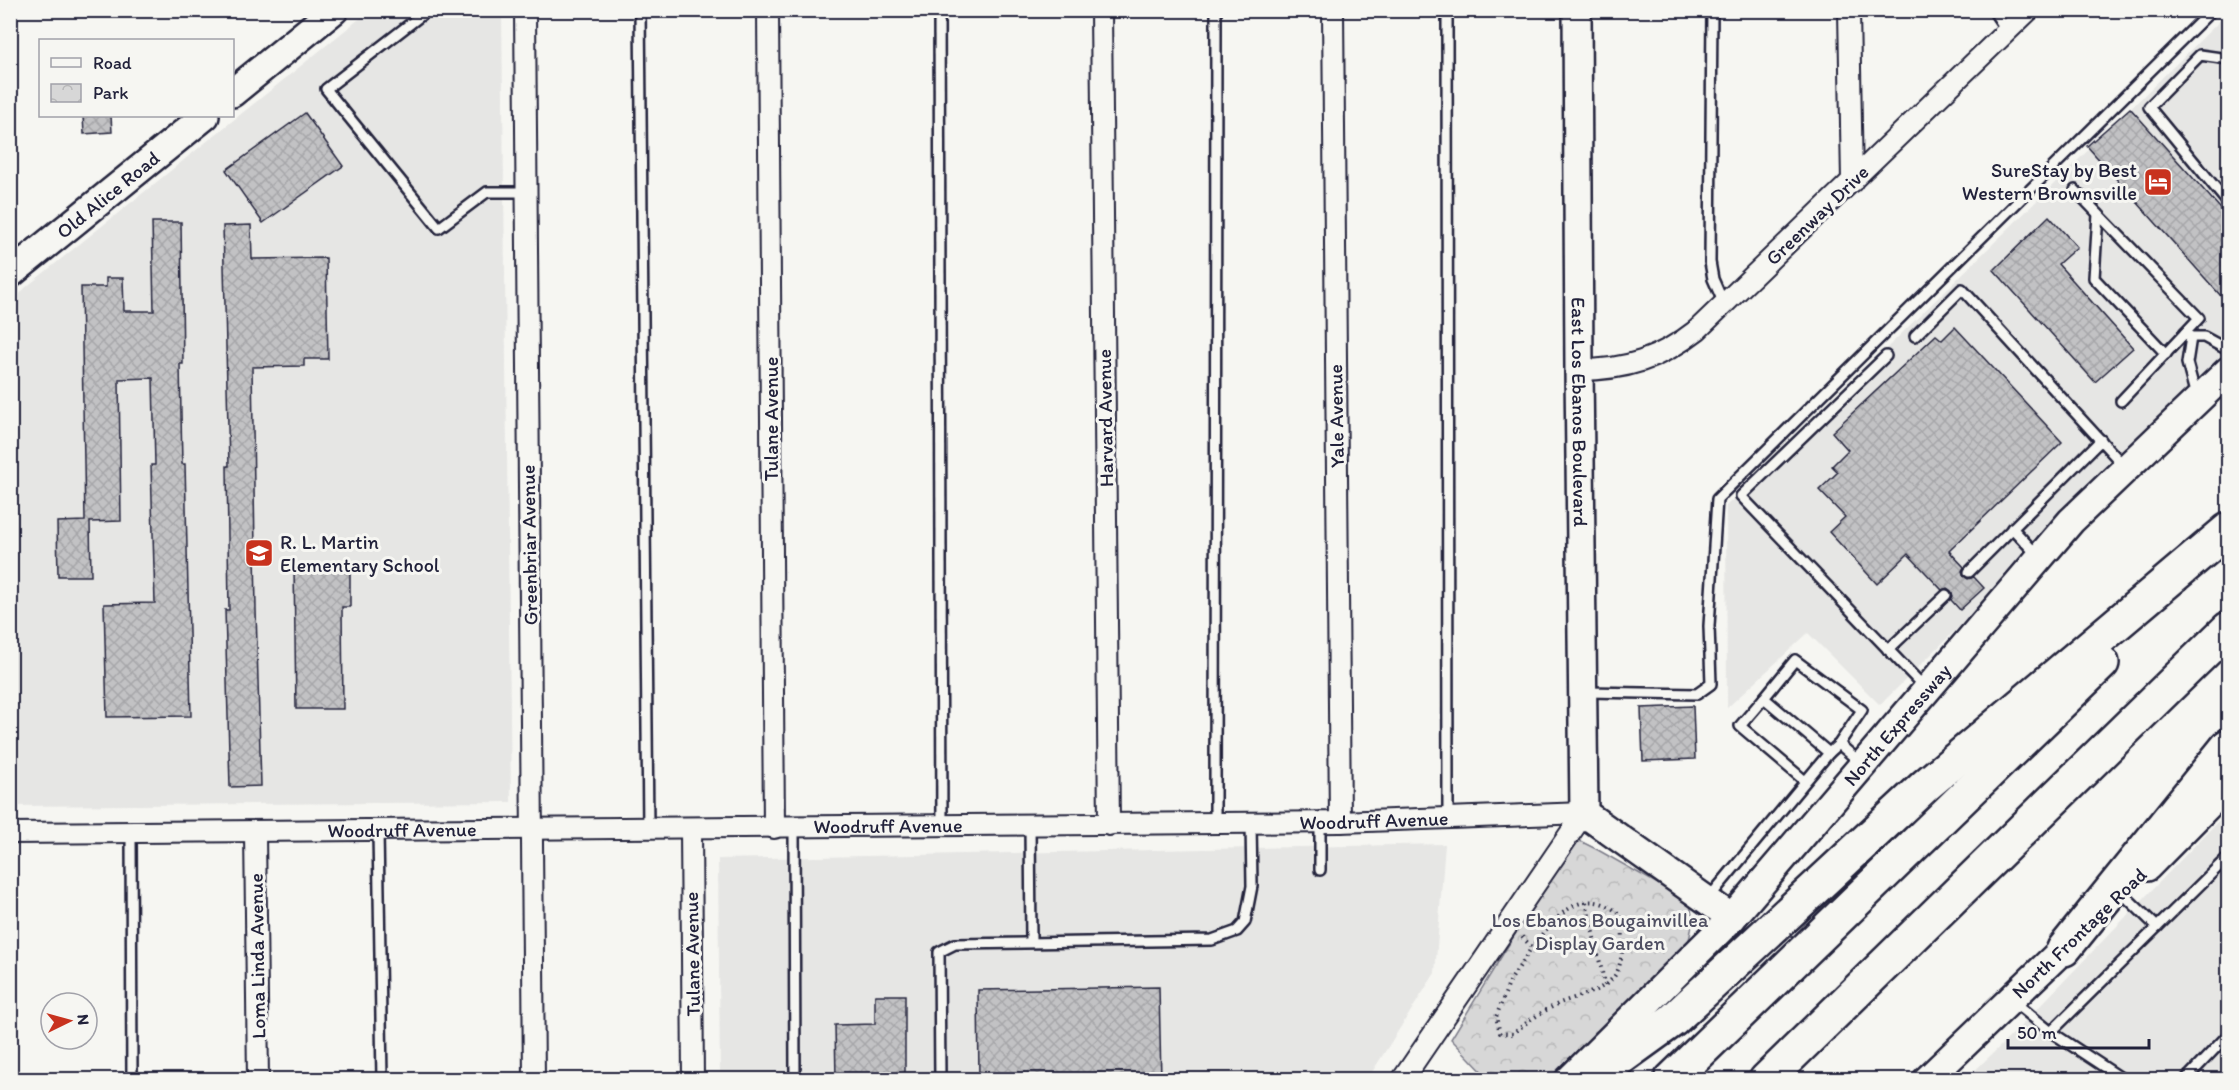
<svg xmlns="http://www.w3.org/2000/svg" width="2239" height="1090" font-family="Itim,sans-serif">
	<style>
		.built { fill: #e6e6e4 }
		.park { fill: url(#park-crowns); stroke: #7c7c89; stroke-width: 1.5 }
		.building { fill: url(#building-cross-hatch); stroke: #22223b; stroke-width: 1.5 }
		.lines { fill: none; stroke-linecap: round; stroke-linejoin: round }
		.lane-casing { stroke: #22223b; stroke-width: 14 }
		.street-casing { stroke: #22223b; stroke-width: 24 }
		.secondary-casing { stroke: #22223b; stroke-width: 32 }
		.highway-casing { stroke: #22223b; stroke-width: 38 }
		.path { stroke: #22223b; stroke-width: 4; stroke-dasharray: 1.5 4.5; stroke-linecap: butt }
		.lane { stroke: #f6f6f2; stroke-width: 9 }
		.street { stroke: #f6f6f2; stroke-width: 20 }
		.secondary { stroke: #f6f6f2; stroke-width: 27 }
		.highway { stroke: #f6f6f2; stroke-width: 33 }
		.labels { text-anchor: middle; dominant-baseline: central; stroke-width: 6; stroke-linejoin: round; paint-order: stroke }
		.poi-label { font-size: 20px; fill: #22223b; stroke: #f6f6f2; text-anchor: end }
		.street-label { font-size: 20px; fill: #22223b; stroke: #f6f6f2 }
		.park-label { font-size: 20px; fill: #4f4f62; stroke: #f6f6f2 }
	</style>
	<defs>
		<pattern id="park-crowns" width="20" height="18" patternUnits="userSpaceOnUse" patternTransform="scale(1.5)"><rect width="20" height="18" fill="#d7d7d7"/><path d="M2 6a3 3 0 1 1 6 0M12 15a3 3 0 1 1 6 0" fill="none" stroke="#b8b8b9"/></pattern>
		<pattern id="building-cross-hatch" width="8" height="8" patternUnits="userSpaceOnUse" patternTransform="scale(1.5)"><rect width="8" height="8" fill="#c2c2c4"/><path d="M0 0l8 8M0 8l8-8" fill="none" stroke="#a6a6a9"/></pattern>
	</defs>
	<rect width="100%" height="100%" fill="#f6f6f2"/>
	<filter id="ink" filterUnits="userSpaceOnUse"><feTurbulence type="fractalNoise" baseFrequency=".0167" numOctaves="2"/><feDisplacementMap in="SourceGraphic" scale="12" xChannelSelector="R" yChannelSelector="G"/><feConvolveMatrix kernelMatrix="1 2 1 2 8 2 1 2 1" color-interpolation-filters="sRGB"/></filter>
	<g filter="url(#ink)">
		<g class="built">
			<polygon points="369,11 502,11 511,802 11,806 11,304 25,288"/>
			<polygon points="2228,13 2228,360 1880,705 1808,633 1727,708 1726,506"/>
			<polygon points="2228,811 2228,1079 1965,1080 2014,1033"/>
			<polygon points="1445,844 1435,973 1367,1080 720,1079 718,859"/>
		</g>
		<path class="park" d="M1578 840 1598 850 1688 901C1695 916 1692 928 1688 944L1548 1079H1489L1451 1039 1555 869Z"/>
		<g class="building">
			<polygon points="2130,108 2229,218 2229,305 2087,146"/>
			<polygon points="305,113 343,166 263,223 226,170"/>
			<polygon points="83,116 111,116 112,132 84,134"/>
			<polygon points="2049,216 2077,247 2058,264 2133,348 2095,382 1994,270"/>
			<polygon points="152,222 181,222 183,364 180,364 182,464 185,464 191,716 107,717 104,604 155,603 151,465 155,465 153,378 119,379 121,521 90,522 91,576 58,576 57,522 85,521 81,287 106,287 106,278 123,278 124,311 154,311"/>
			<polygon points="251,225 252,259 326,258 328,359 304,359 304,366 252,367 256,610 261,786 230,787 225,610 229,610 227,466 229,466 223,226"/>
			<polygon points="1955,327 2062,442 1949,551 1964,567 1962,571 1964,576 1968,579 1974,577 1984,588 1960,610 1951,600 1953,596 1951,591 1947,588 1942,590 1908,554 1877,584 1829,532 1845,517 1819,490 1838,472 1832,466 1848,450 1832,432 1936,335 1942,340"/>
			<polygon points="350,567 350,607 342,607 343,709 296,709 294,568"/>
			<polygon points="1693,706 1695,759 1643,761 1641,708"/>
			<polygon points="1159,987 1161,1080 979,1080 978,990"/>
			<polygon points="875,995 905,995 905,1080 836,1080 835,1025 875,1024"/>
		</g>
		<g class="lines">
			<g class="lane-casing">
				<g id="lane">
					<polyline points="428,10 326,89 439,228 487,192 526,192"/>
					<polyline points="640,10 648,829"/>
					<polyline points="939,10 942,826"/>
					<polyline points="1447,10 1448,818"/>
					<polyline points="1712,10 1710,262 1713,279 1724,304"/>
					<polyline points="1993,10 2007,31"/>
					<polyline points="2228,59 2200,55 2149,107 2228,203"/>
					<polyline points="2075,190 2199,318 2185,333"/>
					<polyline points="2098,214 2094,278 2166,354"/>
					<polyline points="1915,336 1962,289 2125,467"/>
					<polyline points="2191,337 2187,363 2196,396"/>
					<polyline points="1886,356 1741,496 1926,689"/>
					<polyline points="2121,401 2185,333 2191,337 2204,337 2228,350"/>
					<polyline points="2012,528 2038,556"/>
					<polyline points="1969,572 2101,440"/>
					<polyline points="1888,650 1946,595"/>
					<polyline points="1587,692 1697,694 1711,684 1709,626 1717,499 2212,10"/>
					<polyline points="1764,698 1740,726 1805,781"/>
					<polyline points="1839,744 1829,753 1764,698 1795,660 1862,710 1839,744 1861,763"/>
					<polyline points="1320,822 1320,870"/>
					<polyline points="1215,824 1216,10"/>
					<polyline points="1030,825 1031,942"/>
					<polyline points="794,827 795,1080"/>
					<polyline points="378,831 382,1080"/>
					<polyline points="131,833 132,1080"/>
					<polyline points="2121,892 2157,927"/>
					<polyline points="1708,899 1829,753"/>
					<polyline points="2013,1001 2051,1032"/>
					<polyline points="940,1080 939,952 955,944 1212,940 1237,931 1245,922 1252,886 1251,823"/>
					<polyline points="2124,1080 2051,1032 2228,857"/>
					<polyline points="2185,1080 2228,1035"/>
				</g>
			</g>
			<g class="street-casing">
				<g id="street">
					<polyline points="525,10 534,1080"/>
					<polyline points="768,10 774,828"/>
					<polyline points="1101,10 1109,825"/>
					<polyline points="1333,10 1340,822"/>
					<polyline points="1849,10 1852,182"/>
					<path d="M1579 370C1626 370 1660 359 1697 330L2029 10"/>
					<polyline points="691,829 693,1080"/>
					<polyline points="255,832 258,1080"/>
					<path id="s1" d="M10 833 1340 822 1584 813"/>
					<polyline points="1402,1080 1584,813"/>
				</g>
			</g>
			<g class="secondary-casing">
				<g id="secondary">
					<path id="s2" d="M1577 10 1579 370 1584 813 1732 918"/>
					<polyline points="232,93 334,10"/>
					<path id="s3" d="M10 274 205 116"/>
					<polyline points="2147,867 2228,785"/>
					<path id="s4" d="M1569 1080 1732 918 2071 521 2228 371"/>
					<polyline points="1927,1080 2079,934"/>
				</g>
			</g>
			<g class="highway-casing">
				<g id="highway">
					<polyline points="2064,949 2228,746"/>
					<polyline points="1590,1080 1673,1020 1926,785 2228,530"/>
					<polyline points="1671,1080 2102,663"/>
					<polyline points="1766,1080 2228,629"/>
				</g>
			</g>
			<g class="path">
				<polyline points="1586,902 1605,985"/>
				<path d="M1522 937 1532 947C1556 917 1583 881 1622 916 1623 932 1624 957 1617 972 1606 992 1579 995 1560 1003 1543 1011 1527 1021 1513 1034L1500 1033 1496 1017 1510 981 1532 947"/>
			</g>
			<use href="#lane" class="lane"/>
			<use href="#street" class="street"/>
			<use href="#secondary" class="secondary"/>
			<use href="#highway" class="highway"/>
		</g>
	</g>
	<defs>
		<g id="hotel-square" transform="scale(1.5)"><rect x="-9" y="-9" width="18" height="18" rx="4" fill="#c8321e" stroke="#f6f6f2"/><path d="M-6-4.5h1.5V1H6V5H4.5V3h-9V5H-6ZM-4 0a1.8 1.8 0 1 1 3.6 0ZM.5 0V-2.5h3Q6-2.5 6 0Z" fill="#fff"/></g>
		<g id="school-square" transform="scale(1.5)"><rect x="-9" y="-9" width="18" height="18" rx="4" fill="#c8321e" stroke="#f6f6f2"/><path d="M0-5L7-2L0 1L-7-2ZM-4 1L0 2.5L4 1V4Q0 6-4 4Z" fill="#fff"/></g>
	</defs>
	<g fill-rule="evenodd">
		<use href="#hotel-square" x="2158" y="182"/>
		<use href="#school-square" x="259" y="553"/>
	</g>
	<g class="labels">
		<g class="poi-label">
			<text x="2137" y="170">SureStay by Best<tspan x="2137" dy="23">Western Brownsville</tspan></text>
			<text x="280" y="542" text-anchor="start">R. L. Martin<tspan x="280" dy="23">Elementary School</tspan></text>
		</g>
		<g class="street-label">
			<text stroke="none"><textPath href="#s3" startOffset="126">Old Alice Road</textPath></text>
			<text transform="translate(1817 215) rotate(-44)">Greenway Drive</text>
			<text stroke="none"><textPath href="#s2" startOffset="402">East Los Ebanos Boulevard</textPath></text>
			<text transform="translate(1336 416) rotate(-91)">Yale Avenue</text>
			<text transform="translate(1105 418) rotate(-91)">Harvard Avenue</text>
			<text transform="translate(771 419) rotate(-90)">Tulane Avenue</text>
			<text transform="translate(529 545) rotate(-91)">Greenbriar Avenue</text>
			<text stroke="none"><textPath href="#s4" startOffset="484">North Expressway</textPath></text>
			<text stroke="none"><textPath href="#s1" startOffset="1364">Woodruff Avenue</textPath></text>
			<text stroke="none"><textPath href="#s1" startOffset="878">Woodruff Avenue</textPath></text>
			<text stroke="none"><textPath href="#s1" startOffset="392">Woodruff Avenue</textPath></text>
			<text transform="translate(2079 933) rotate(-44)">North Frontage Road</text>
			<text transform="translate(692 954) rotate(-91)">Tulane Avenue</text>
			<text transform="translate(257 956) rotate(-91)">Loma Linda Avenue</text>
		</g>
		<g class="park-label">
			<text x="1600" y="920">Los Ebanos Bougainvillea<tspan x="1600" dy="23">Display Garden</tspan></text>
		</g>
	</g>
	<rect width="2239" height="1090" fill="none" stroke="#f6f6f2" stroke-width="36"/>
	<rect x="18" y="18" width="2203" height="1054" fill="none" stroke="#22223b" stroke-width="2" filter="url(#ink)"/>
	<rect x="39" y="39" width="195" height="78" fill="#f6f6f2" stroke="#a1a1a9" stroke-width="1.5"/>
	<rect x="51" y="58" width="30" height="9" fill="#f6f6f2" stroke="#a1a1a9" stroke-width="1.5"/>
	<text x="93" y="69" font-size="18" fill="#22223b">Road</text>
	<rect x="51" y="84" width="30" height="18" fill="url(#park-crowns)" stroke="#a1a1a9" stroke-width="1.5"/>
	<text x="93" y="99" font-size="18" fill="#22223b">Park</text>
	<g transform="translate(69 1021) rotate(85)"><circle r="28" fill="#f6f6f2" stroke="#a1a1a9" stroke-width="1.5"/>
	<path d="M0-4.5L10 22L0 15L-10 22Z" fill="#c8321e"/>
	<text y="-9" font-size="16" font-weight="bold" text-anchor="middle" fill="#22223b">N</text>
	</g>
	<path d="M2008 1039v9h141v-9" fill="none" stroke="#22223b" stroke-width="3"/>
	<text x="2017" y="1039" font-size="18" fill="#22223b" stroke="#f6f6f2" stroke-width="4.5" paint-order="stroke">50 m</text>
</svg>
